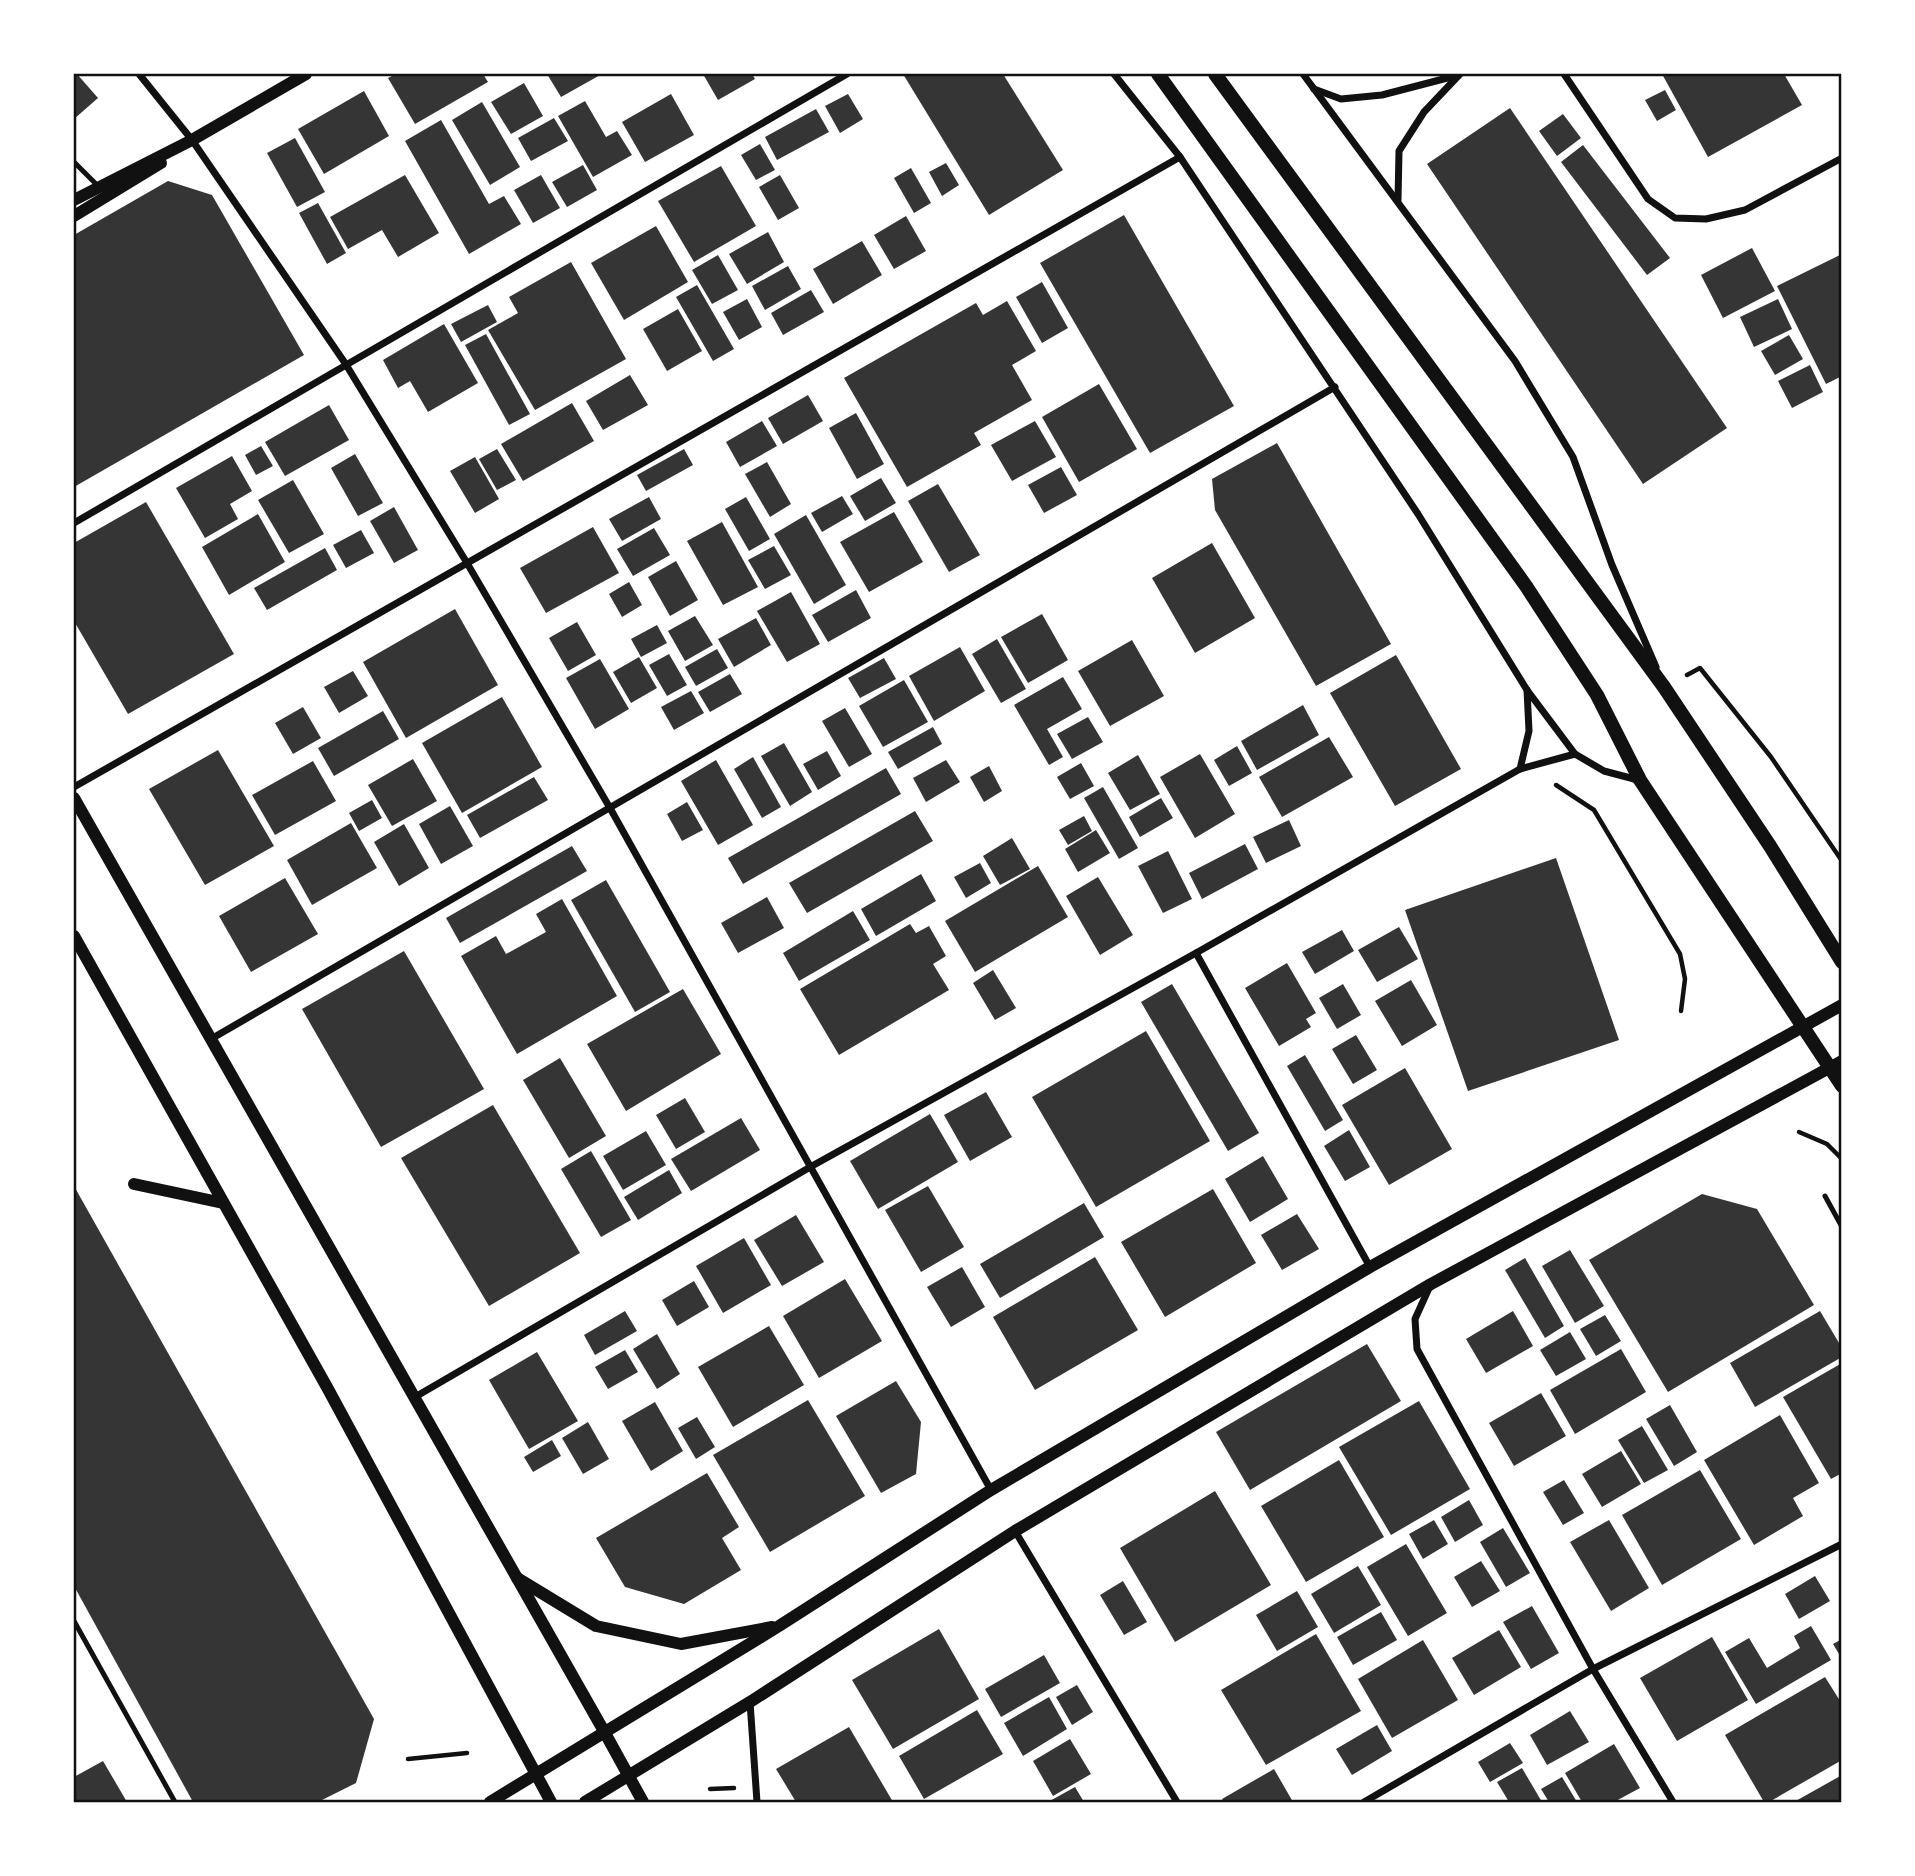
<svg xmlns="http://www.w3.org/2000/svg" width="1915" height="1876" font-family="'Roboto Serif',serif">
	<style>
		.building { fill: #353535 }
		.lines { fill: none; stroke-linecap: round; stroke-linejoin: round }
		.path { stroke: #111; stroke-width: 4.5 }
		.service { stroke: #111; stroke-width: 5 }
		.minor { stroke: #111; stroke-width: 7 }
		.tertiary { stroke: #111; stroke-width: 12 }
		.secondary { stroke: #111; stroke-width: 14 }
		.neatline { fill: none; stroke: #111; stroke-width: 2.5 }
	</style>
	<rect width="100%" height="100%" fill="#fff"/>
	<g class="building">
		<polygon points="74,74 77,74 98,98 74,119"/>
		<polygon points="396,74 483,74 488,82 415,124 388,78"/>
		<polygon points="547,74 602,74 561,97"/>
		<polygon points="703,74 752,74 755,79 718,100"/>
		<polygon points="903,74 1003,74 1063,170 989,215"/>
		<polygon points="1662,74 1784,74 1802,105 1708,157"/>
		<polygon points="524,83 543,116 511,134 491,102"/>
		<polygon points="1665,90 1676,110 1657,121 1645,100"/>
		<polygon points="364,91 389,136 324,174 298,129"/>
		<polygon points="671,94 694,135 645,162 622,122"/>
		<polygon points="848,94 863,119 840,133 825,106"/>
		<polygon points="585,101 606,137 617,131 632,155 593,177 558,116"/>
		<polygon points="482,102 520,167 490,185 452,120"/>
		<polygon points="1510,108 1727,428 1643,484 1427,164"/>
		<polygon points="816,109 829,132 777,160 765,137"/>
		<polygon points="1563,114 1581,138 1557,156 1539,131"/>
		<polygon points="554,118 568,141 531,161 518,138"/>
		<polygon points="441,120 489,204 504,196 521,224 469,254 405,141"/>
		<polygon points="295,138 325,192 297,207 267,153"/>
		<polygon points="760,144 775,170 756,180 741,155"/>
		<polygon points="1583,145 1670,258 1647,275 1561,162"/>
		<polygon points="946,163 959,185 942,196 929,172"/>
		<polygon points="583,165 597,190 567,207 552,182"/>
		<polygon points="721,166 756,226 694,262 658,201"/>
		<polygon points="911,168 931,203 914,213 894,178"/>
		<polygon points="405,175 439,233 398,257 382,230 348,249 330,217"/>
		<polygon points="541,175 560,208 533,223 514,190"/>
		<polygon points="780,175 799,208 778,220 759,187"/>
		<polygon points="168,181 212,195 304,355 74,487 74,235"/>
		<polygon points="318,203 346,253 327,264 299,213"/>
		<polygon points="1124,215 1234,406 1150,453 1040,263"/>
		<polygon points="906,216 926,251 894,269 874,235"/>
		<polygon points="656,226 688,282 624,320 591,263"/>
		<polygon points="768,232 784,262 747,284 729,254"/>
		<polygon points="862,241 882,275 833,304 813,269"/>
		<polygon points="1752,248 1775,291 1723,318 1701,275"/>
		<polygon points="1842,254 1842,376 1826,384 1777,286"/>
		<polygon points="718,255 738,290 712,304 692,270"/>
		<polygon points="571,262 626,359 535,410 488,330 518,313 509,297"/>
		<polygon points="788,266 801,289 765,310 752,286"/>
		<polygon points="1042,282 1068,328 1042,343 1016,297"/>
		<polygon points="697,285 734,349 713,361 676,297"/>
		<polygon points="811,290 824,312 783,335 771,313"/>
		<polygon points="747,299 762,327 739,340 723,312"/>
		<polygon points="1778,299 1792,329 1754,347 1740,317"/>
		<polygon points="1007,301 1036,351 1012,365 1032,400 974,433 981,445 907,487 844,378 976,303 983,315"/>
		<polygon points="488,305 497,322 461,342 451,324"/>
		<polygon points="678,309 702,351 667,371 643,329"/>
		<polygon points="444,324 478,383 428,412 410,381 398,388 383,360"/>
		<polygon points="486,334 530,414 509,425 465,345"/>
		<polygon points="1789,335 1803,359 1775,375 1761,351"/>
		<polygon points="1810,365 1823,392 1792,408 1778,381"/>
		<polygon points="630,375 648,405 603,430 586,401"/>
		<polygon points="1099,384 1137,449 1079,482 1042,417"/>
		<polygon points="808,395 823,421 783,444 768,418"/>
		<polygon points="572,403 594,441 523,481 501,444"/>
		<polygon points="329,405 349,440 285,476 265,442"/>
		<polygon points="856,413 884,464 857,479 829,428"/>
		<polygon points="762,421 777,446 740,467 726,442"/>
		<polygon points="1035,421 1056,457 1012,481 991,445"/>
		<polygon points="1277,443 1391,644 1316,686 1215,510 1212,479"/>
		<polygon points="261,446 273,466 256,475 245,455"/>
		<polygon points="497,449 516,480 497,490 479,459"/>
		<polygon points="684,449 693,465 646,491 637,475"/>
		<polygon points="355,454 383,503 358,516 331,468"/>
		<polygon points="232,456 252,491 230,504 238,519 205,538 176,488"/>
		<polygon points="475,457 499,499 475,513 450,471"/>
		<polygon points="767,462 791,504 770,517 745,474"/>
		<polygon points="1061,467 1077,495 1044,513 1028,485"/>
		<polygon points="881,478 896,503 865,521 850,496"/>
		<polygon points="293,480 324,534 289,553 258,500"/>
		<polygon points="938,484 980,555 949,572 908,501"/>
		<polygon points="842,496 853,514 822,532 811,513"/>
		<polygon points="649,497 661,519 622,541 609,519"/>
		<polygon points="746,497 770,539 749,551 725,509"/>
		<polygon points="146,502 234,654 128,714 74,621 74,543"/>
		<polygon points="394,507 418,550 394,563 370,521"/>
		<polygon points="894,512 923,562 869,592 840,542"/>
		<polygon points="258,514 285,562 229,595 202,547"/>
		<polygon points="806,515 846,585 814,604 774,534"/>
		<polygon points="722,522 758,587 723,605 687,541"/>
		<polygon points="593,527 619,573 546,613 520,568"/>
		<polygon points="654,528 670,555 633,576 617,549"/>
		<polygon points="361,530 374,553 346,568 333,545"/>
		<polygon points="1212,543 1255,618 1195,653 1152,578"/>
		<polygon points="774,546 791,575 765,589 748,560"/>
		<polygon points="325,548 337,570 267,610 254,588"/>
		<polygon points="676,561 698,600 670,616 648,577"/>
		<polygon points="629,582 642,605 622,617 609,594"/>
		<polygon points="856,590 871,618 828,642 812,615"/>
		<polygon points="791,592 820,644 787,662 757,611"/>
		<polygon points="455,609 498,685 406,738 363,662"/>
		<polygon points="1042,614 1068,660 1028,683 1001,637"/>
		<polygon points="695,616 713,645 685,661 668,631"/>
		<polygon points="756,618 771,645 734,667 718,639"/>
		<polygon points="577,622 596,655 568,671 549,638"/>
		<polygon points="657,625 667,643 641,657 631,639"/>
		<polygon points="997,639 1026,689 1001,703 972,654"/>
		<polygon points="1132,640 1164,696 1110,726 1078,671"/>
		<polygon points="960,647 985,691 934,721 909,676"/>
		<polygon points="717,649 728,668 696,686 685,667"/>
		<polygon points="669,654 687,685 667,696 649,665"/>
		<polygon points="1396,655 1461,769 1395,806 1330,693"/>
		<polygon points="639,657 657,688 631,703 613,672"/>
		<polygon points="884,658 896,679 860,698 848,678"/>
		<polygon points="600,659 629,709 595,729 566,678"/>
		<polygon points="353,671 368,696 339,713 324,687"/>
		<polygon points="730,674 742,694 710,712 698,692"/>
		<polygon points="1063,677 1082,709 1047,729 1063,757 1049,765 1014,705"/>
		<polygon points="904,680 928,722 883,747 859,706"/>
		<polygon points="691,691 704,713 674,730 661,707"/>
		<polygon points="502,697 542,767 462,813 422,743"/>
		<polygon points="1303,705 1319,735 1257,770 1241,741"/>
		<polygon points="303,707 321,738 293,754 275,723"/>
		<polygon points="845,708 872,754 849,767 822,721"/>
		<polygon points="383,711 399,739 334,776 318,748"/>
		<polygon points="1088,717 1103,742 1072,759 1057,734"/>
		<polygon points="933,727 942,744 898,769 888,752"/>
		<polygon points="1329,737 1353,777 1282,817 1259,777"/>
		<polygon points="784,743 812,792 790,806 761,756"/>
		<polygon points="1237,746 1252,773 1229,786 1214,760"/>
		<polygon points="218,750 274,846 205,885 149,789"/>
		<polygon points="827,751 841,776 818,790 803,764"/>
		<polygon points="1200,754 1235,814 1195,838 1160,777"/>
		<polygon points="1138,755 1160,794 1130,810 1108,773"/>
		<polygon points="753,757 781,807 762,818 734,769"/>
		<polygon points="413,759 437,801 392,826 368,785"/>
		<polygon points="716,760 753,825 718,845 681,781"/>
		<polygon points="946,760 960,782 926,802 913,778"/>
		<polygon points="313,761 336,801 275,835 252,795"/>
		<polygon points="1081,763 1094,786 1070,799 1057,777"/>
		<polygon points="989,766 1002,791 984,802 970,777"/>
		<polygon points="886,768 901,794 743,884 728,858"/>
		<polygon points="534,777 548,800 480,838 467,815"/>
		<polygon points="1103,787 1138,848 1119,859 1084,798"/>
		<polygon points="1161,798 1173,818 1140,837 1129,817"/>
		<polygon points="372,800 382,818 359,831 349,813"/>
		<polygon points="687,802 703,830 682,841 667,814"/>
		<polygon points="450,806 473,846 441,864 419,824"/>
		<polygon points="915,811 933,841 807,913 789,883"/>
		<polygon points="1084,816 1092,831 1068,845 1059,830"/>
		<polygon points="1289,820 1301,846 1266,863 1253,837"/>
		<polygon points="351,823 377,868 312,905 287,860"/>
		<polygon points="404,824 429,868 399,886 374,842"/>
		<polygon points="1096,830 1110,853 1078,872 1065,849"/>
		<polygon points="1012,838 1030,869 1000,885 983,856"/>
		<polygon points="1245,844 1258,869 1202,899 1189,873"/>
		<polygon points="572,846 587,871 460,943 446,918"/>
		<polygon points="1168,851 1192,899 1163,913 1138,866"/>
		<polygon points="1556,858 1619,1040 1468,1091 1405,910"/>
		<polygon points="980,863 991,883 966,898 954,877"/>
		<polygon points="1038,866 1068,917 975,972 945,921"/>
		<polygon points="921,874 936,901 876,936 861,909"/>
		<polygon points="1098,877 1133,935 1100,955 1066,896"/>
		<polygon points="285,878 318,934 251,972 219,916"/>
		<polygon points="606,880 670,992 635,1012 571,900"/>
		<polygon points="767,897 784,928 738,953 721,923"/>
		<polygon points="562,899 617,996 517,1054 461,956 496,936 506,954 546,932 536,914"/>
		<polygon points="853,911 870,940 799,981 783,953"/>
		<polygon points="910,924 916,933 929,926 946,956 933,964 949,990 839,1055 800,989"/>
		<polygon points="1399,927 1418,959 1377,982 1358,950"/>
		<polygon points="1342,930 1354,951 1315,974 1302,952"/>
		<polygon points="404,951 484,1089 381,1147 302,1009"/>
		<polygon points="1287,963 1316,1013 1306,1019 1311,1027 1279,1046 1245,988"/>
		<polygon points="993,970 1016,1008 995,1020 973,983"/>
		<polygon points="1411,980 1437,1025 1402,1046 1375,1001"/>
		<polygon points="1172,984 1259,1133 1228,1151 1141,1002"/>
		<polygon points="1343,984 1361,1015 1337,1029 1319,998"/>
		<polygon points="683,989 721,1054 626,1111 587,1044"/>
		<polygon points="1146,1031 1210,1141 1096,1207 1032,1097"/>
		<polygon points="1356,1035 1377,1070 1353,1084 1332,1049"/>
		<polygon points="1305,1055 1343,1120 1325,1131 1287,1066"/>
		<polygon points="560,1058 606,1136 569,1158 523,1080"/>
		<polygon points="1405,1068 1452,1149 1389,1185 1342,1105"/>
		<polygon points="986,1092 1012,1137 970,1161 944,1115"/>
		<polygon points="685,1098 705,1132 676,1149 656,1115"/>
		<polygon points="493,1105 580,1253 489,1306 401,1158"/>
		<polygon points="930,1114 958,1162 878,1209 850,1161"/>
		<polygon points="741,1118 760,1150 691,1191 671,1159"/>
		<polygon points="1349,1130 1370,1167 1345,1181 1324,1146"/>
		<polygon points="646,1131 666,1165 623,1190 603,1156"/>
		<polygon points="591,1151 631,1220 601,1237 561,1169"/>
		<polygon points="1263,1156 1288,1199 1250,1222 1225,1179"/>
		<polygon points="669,1170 682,1193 638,1220 624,1197"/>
		<polygon points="74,1186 374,1719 356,1783 318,1802 193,1802 74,1586"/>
		<polygon points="928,1186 964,1247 921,1272 885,1210"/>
		<polygon points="1213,1189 1256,1263 1165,1317 1121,1242"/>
		<polygon points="1702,1194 1757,1209 1814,1305 1668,1392 1589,1260"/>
		<polygon points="1084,1203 1104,1237 1000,1298 980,1264"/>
		<polygon points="1297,1214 1319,1249 1282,1270 1261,1235"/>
		<polygon points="796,1215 824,1262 782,1286 754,1240"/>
		<polygon points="744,1238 771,1285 723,1313 696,1266"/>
		<polygon points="1570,1250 1604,1306 1575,1323 1542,1266"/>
		<polygon points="1095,1257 1138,1330 1035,1390 993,1317"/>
		<polygon points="1525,1258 1564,1326 1545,1338 1505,1270"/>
		<polygon points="962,1267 985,1307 951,1327 927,1287"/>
		<polygon points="845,1279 882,1341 819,1378 783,1316"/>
		<polygon points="694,1281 709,1307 677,1326 662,1300"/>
		<polygon points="625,1311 637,1331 595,1355 584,1335"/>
		<polygon points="1513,1311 1533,1346 1486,1373 1466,1339"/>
		<polygon points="1820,1311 1842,1348 1842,1357 1755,1407 1730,1363"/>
		<polygon points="1605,1315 1621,1341 1596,1356 1580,1329"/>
		<polygon points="769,1326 804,1385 733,1427 698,1367"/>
		<polygon points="1570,1332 1586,1359 1556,1376 1540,1350"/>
		<polygon points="657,1334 680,1374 657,1389 633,1349"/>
		<polygon points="1367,1344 1401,1401 1250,1490 1216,1432"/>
		<polygon points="1621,1349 1646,1392 1575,1434 1550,1390"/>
		<polygon points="625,1350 638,1372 608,1389 595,1367"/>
		<polygon points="537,1352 578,1421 529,1449 489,1380"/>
		<polygon points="1842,1363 1842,1473 1831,1479 1783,1397"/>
		<polygon points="896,1381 921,1422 916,1474 881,1493 836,1416"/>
		<polygon points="1541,1393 1566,1436 1514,1466 1489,1423"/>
		<polygon points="808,1400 865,1496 770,1552 713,1455"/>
		<polygon points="1419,1401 1470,1489 1391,1535 1339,1447"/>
		<polygon points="655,1402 683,1451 651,1471 622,1421"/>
		<polygon points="1670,1405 1697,1452 1674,1466 1646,1419"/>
		<polygon points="1780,1415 1819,1483 1793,1498 1803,1516 1754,1545 1704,1460"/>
		<polygon points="697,1417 715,1447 696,1459 678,1428"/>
		<polygon points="588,1422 609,1459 583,1474 562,1438"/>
		<polygon points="1642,1426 1668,1470 1644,1483 1618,1440"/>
		<polygon points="552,1440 561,1456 533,1472 524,1457"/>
		<polygon points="1621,1451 1641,1484 1602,1507 1582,1474"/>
		<polygon points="1339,1460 1384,1537 1306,1582 1261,1506"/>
		<polygon points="1700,1470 1741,1539 1662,1585 1622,1515"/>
		<polygon points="707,1473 739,1527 722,1538 741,1570 684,1604 625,1587 596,1538"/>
		<polygon points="1564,1480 1584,1513 1563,1525 1543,1492"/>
		<polygon points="1215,1491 1271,1585 1175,1642 1120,1548"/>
		<polygon points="1469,1500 1483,1525 1455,1542 1441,1517"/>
		<polygon points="1434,1520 1448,1544 1423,1559 1409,1534"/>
		<polygon points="1609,1520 1649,1588 1611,1611 1570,1542"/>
		<polygon points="1503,1528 1530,1573 1506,1587 1480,1542"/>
		<polygon points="1406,1544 1447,1613 1408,1636 1367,1567"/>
		<polygon points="1481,1561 1500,1591 1472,1607 1454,1577"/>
		<polygon points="1358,1566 1381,1605 1334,1633 1311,1594"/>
		<polygon points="1815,1576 1830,1601 1799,1619 1785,1594"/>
		<polygon points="1123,1581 1147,1622 1124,1635 1100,1595"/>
		<polygon points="1297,1591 1318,1627 1277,1651 1256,1615"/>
		<polygon points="1532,1606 1559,1653 1531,1669 1503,1622"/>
		<polygon points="1381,1612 1397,1640 1353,1665 1337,1637"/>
		<polygon points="1811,1626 1831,1660 1756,1704 1725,1652 1749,1638 1767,1668 1800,1648 1794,1636"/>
		<polygon points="939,1629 979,1699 893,1749 852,1680"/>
		<polygon points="1499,1630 1521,1667 1474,1695 1452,1658"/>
		<polygon points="1316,1634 1361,1711 1266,1765 1221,1690"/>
		<polygon points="1712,1637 1748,1700 1677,1741 1640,1678"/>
		<polygon points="1842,1639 1842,1659 1833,1644"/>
		<polygon points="1423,1640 1458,1700 1392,1738 1358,1679"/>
		<polygon points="1044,1655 1060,1683 1001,1717 985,1689"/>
		<polygon points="1825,1677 1842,1704 1842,1760 1769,1802 1764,1802 1725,1735"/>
		<polygon points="1077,1685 1093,1712 1072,1725 1056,1697"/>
		<polygon points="1049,1697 1067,1729 1023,1756 1004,1723"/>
		<polygon points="977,1710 1003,1754 924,1799 899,1756"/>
		<polygon points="1570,1711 1589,1742 1547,1765 1530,1735"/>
		<polygon points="1377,1725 1392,1751 1352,1775 1336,1749"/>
		<polygon points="849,1727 893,1802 796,1802 776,1769"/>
		<polygon points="1070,1739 1091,1774 1053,1796 1033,1761"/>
		<polygon points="1510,1743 1523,1763 1490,1782 1478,1762"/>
		<polygon points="1614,1744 1640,1788 1614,1802 1582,1802 1565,1773"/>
		<polygon points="103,1761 127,1802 74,1802 74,1777"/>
		<polygon points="1522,1768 1542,1802 1509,1802 1497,1782"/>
		<polygon points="1274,1769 1293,1802 1224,1802 1222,1799"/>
		<polygon points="1842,1775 1842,1802 1794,1802"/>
		<polygon points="1562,1777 1577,1802 1549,1802 1541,1789"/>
		<polygon points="1075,1787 1084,1802 1048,1802"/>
	</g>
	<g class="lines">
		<g class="path">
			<polyline points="1687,675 1700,668 1771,757 1842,861"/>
			<polyline points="1556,785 1594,810 1680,954 1685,979 1681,1011"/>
			<polyline points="1799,1132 1827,1144 1842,1159"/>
			<polyline points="408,1759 467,1753"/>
			<polyline points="710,1789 734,1788"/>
		</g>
		<g class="service">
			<polyline points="74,162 99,187"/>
			<polyline points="1825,1196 1842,1227"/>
			<polyline points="74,1621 175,1802"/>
		</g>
		<g class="minor">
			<polyline points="139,74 192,140 345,363 467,563 610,808 991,1490"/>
			<polyline points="1114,74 1180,157 1418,514 1527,690 1575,754 1604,771 1638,780"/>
			<polyline points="1303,74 1515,361 1573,457 1612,565 1656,667"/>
			<polyline points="1564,74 1648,199 1675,218 1706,219 1745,210 1842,158"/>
			<polyline points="1314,89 1341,99 1382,95 1455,76"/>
			<polyline points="1398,200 1399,151 1424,112 1460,74"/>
			<polyline points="74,523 847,74"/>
			<polyline points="1520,769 1529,731 1527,690"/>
			<polyline points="74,787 1180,157"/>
			<polyline points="1196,953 1370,1267"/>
			<polyline points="211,1039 1335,387"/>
			<polyline points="1430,1286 1415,1319 1417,1349 1593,1669 1673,1802"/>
			<polyline points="415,1397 812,1166 1196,953 1520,769 1575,754"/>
			<polyline points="1015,1531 1177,1802"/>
			<polyline points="750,1702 757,1802"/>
			<polyline points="1364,1802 1593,1669 1842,1544"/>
		</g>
		<g class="tertiary">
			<polyline points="74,200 192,140 306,74"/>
			<polyline points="74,216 161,163"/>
			<polyline points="74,798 605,1733 643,1802"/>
			<polyline points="74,936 328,1389 551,1802"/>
			<polyline points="134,1184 223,1203"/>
			<polyline points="517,1578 596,1626 681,1644 772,1627"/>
			<polyline points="490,1802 779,1626 991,1490 1370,1267 1842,1005"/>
			<polyline points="585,1802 750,1702 1015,1531 1431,1284 1842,1061"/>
		</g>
		<g class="secondary">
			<polyline points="1158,74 1526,586 1597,695 1640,780 1842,1086"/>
			<polyline points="1215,74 1664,687 1770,846 1842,962"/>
		</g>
	</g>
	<rect width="1915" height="1876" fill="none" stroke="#ffffff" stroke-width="150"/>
	<rect x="75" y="75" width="1765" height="1726" class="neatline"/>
</svg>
